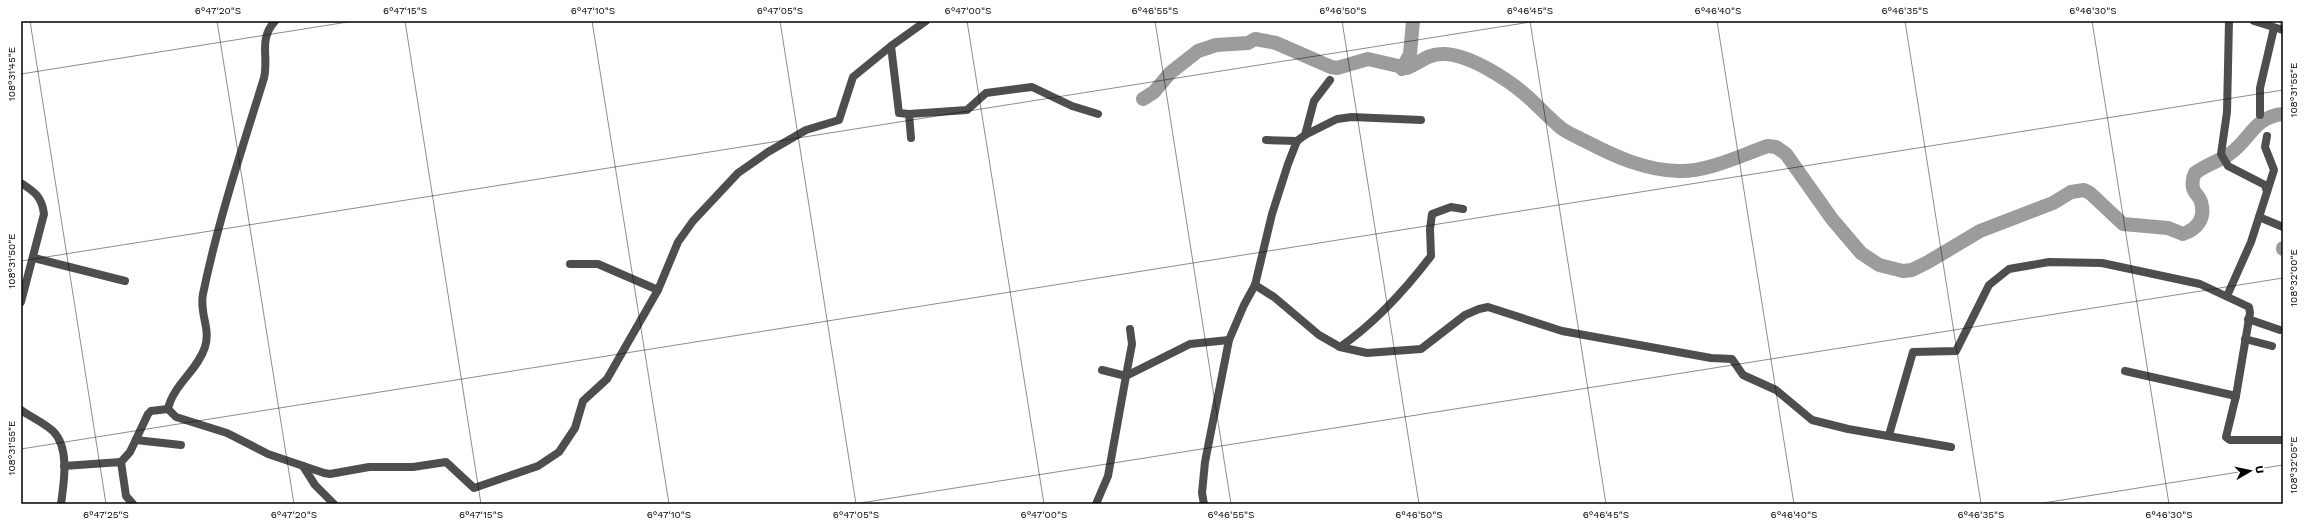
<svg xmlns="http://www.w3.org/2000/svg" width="2304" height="525" font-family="'Work Sans',sans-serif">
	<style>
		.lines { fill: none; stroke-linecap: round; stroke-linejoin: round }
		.river { stroke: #9c9c9c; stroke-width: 14 }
		.minor { stroke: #4e4e4e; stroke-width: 8 }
		.ticks { fill: none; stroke: #000; stroke-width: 1; stroke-opacity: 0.45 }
		.neatline { fill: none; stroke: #000; stroke-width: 1.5 }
		.ticks-label { font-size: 10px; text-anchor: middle; fill: #000 }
	</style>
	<rect width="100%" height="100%" fill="#fff"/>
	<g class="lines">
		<g class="river">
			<polyline points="1402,69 1410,54 1413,21"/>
			<path d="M1143 99 1154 92 1170 73 1198 51 1216 45 1248 43 1255 39 1276 43 1331 67 1337 68 1368 59 1407 68C1420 63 1427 54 1442 54 1468 53 1509 80 1528 97 1539 107 1549 118 1561 128 1569 134 1578 137 1587 142 1616 157 1645 170 1678 171 1708 172 1741 155 1768 146L1776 147 1786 154 1832 219 1861 253 1879 265 1903 271 1912 270 1928 262 1980 231 2053 203 2071 192 2084 190 2090 193 2123 224 2168 228 2183 234C2197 229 2206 219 2201 202 2200 197 2194 193 2193 188 2192 183 2193 177 2195 173 2205 165 2217 162 2228 155 2250 141 2253 117 2283 114"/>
			<polyline points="2283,248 2283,249"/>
		</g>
		<g class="minor">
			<path d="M275 21C258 40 269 56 264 78 242 149 218 221 203 294 199 313 211 328 205 347 198 370 173 385 168 409L176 417 227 433 268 454 324 473 330 474 369 467H413L446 462 474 488 538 466 559 452 575 428 583 401 607 379 658 290 678 242 693 221 738 173 768 152 806 130 839 120 853 77 891 46"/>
			<polyline points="926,21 891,46 899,113 909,114 967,110 986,93 1032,87 1072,106 1098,114"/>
			<polyline points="2254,21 2283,30"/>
			<polyline points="909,114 911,138"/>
			<polyline points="2260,115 2260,88 2274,28"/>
			<polyline points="1305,135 1337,119 1352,117 1421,120"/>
			<polyline points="2267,136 2265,147 2274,170 2267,192"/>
			<polyline points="1266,140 1297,141"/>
			<path d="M21 183C35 192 42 197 44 214L21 302"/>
			<polyline points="2259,217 2283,227"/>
			<polyline points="34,258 125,281"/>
			<polyline points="570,264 598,264 658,290"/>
			<path d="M1255 285 1274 297 1319 335 1340 347C1375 323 1405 290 1431 256L1430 229 1432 214 1451 207 1463 209"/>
			<polyline points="2227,296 2251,242 2267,192 2265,185 2228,166 2221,154 2227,112 2229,21"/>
			<polyline points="2248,319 2280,330"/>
			<polyline points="2245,339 2272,346"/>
			<polyline points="1340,347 1367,353 1421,349 1465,315 1479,309 1488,307 1562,331 1711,358 1732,359 1743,375 1776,390 1812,420 1848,429 1951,447"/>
			<polyline points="1102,370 1126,376 1132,344 1130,329"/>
			<polyline points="2125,371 2236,396"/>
			<path d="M21 410C31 417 44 423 53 431 70 448 64 482 61 504"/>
			<polyline points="1889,435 1913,352 1956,351 1989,285 2009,269 2049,262 2102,263 2200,284 2249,307 2250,313 2236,396 2226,437 2230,440 2283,440"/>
			<polyline points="136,440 181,445"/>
			<polyline points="121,462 130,452 148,414 151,411 168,409"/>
			<polyline points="64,466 121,462 126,496 133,504"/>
			<polyline points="303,466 315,485 334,504"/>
			<polyline points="1096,504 1108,476 1126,376 1190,344 1229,340"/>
			<polyline points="1204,504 1202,493 1205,462 1229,340 1244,305 1255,285 1272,214 1288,164 1297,141 1305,135 1314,101 1330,80"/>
		</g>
	</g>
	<path class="ticks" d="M30 21 106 504M217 21 294 504M405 21 481 504M592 21 669 504M780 21 856 504M967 21 1044 504M1155 21 1231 504M1342 21 1419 504M1530 21 1606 504M1717 21 1794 504M1905 21 1981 504M2092 21 2169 504M2280 21 2283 41M21 74 354 21M21 261 1537 21M21 449 2283 90M854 504 2283 278M2037 504 2283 465"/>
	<rect width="2304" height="525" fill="none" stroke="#ffffff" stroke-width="44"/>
	<g transform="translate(2250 471) rotate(81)" stroke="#ffffff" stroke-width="3" paint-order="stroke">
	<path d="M0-3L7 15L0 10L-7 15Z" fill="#000000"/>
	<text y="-6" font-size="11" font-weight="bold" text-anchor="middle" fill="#000000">U</text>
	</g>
	<rect x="22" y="22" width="2260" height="481" class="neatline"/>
	<g class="ticks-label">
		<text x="218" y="14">6°47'20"S</text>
		<text x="405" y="14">6°47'15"S</text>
		<text x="593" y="14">6°47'10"S</text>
		<text x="780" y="14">6°47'05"S</text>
		<text x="968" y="14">6°47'00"S</text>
		<text x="1155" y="14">6°46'55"S</text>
		<text x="1343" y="14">6°46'50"S</text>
		<text x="1530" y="14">6°46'45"S</text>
		<text x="1718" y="14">6°46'40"S</text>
		<text x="1905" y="14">6°46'35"S</text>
		<text x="2093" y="14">6°46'30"S</text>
		<text transform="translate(11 74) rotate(-90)" y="4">108°31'45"E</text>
		<text transform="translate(2293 90) rotate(-90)" y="4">108°31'55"E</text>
		<text transform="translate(11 261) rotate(-90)" y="4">108°31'50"E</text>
		<text transform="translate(2293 278) rotate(-90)" y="4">108°32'00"E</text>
		<text transform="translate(11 448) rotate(-90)" y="4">108°31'55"E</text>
		<text transform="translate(2293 465) rotate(-90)" y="4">108°32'05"E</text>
		<text x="106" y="518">6°47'25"S</text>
		<text x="294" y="518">6°47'20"S</text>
		<text x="481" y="518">6°47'15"S</text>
		<text x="669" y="518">6°47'10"S</text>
		<text x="856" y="518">6°47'05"S</text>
		<text x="1044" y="518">6°47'00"S</text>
		<text x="1231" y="518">6°46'55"S</text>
		<text x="1419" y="518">6°46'50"S</text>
		<text x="1606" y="518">6°46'45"S</text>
		<text x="1794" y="518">6°46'40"S</text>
		<text x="1981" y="518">6°46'35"S</text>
		<text x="2169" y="518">6°46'30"S</text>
	</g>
</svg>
